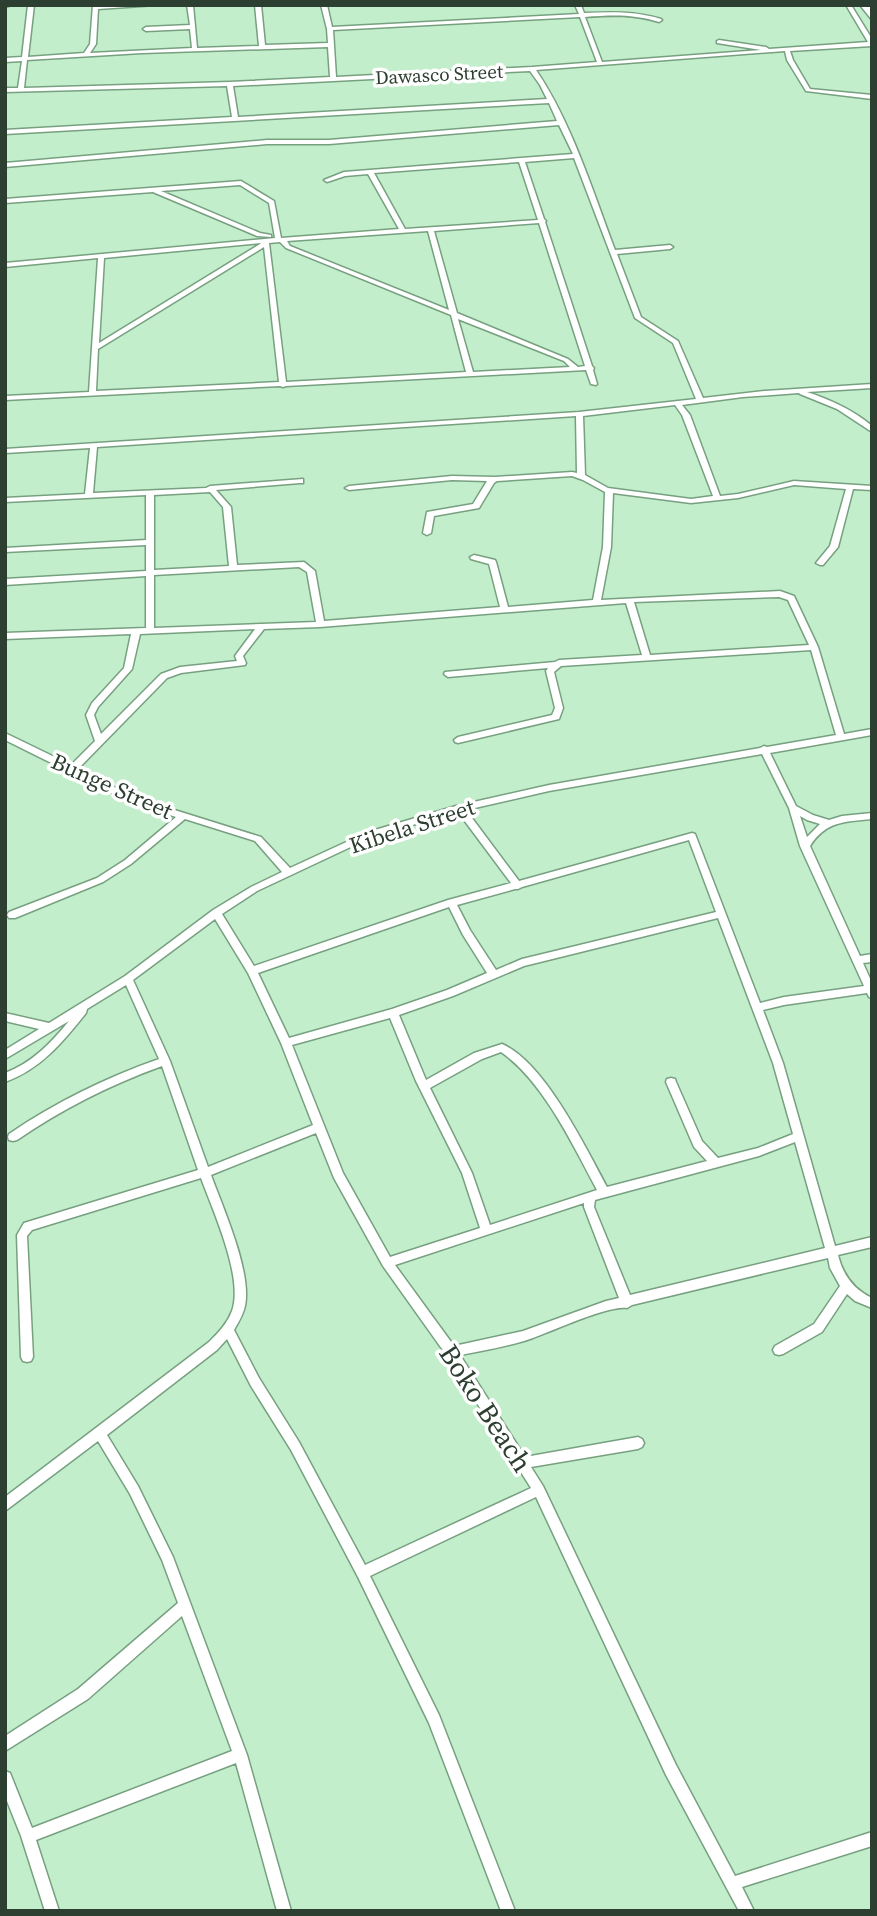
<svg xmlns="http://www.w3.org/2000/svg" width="877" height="1916" font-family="'Source Serif 4',serif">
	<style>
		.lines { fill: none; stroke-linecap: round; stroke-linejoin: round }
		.minor-casing { stroke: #77a080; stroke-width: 3 }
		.trunk-casing { stroke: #77a080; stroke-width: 3 }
		.minor { fill: #fff; fill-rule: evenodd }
		.trunk { fill: #fff; fill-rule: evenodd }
		.labels { text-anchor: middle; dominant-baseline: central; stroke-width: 7; stroke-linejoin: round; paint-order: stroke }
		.far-street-label { font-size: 19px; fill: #2d3f31; stroke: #fff }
		.street-label { font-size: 23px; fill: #2d3f31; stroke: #fff }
		.near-street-label { font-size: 28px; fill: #2d3f31; stroke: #fff }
	</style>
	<rect width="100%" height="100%" fill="#c3eecb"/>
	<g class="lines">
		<g class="minor-casing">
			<g id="minor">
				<polygon points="5,5 12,5 5,7"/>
				<path d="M28 5H34L28 57 84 53 90 44 93 5H156L98 9 96 44 90 53 192 48 190 29 146 31 143 29 146 27 190 25 187 5H193L197 48 259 46 255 5H261L265 45 328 43 327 29 321 5H327L332 27 579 14 575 5H581L584 13C611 12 635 11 661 19L662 20 659 22C632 14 613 15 585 17L602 62 761 50 717 43V41L719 40 766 47 769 49 868 42 846 5H851L872 39V46L790 51 793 60 810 89 872 95V99L806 91 787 60 785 51 536 70C571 121 593 192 615 250L670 245 673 247 670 249 617 254 641 317 678 341 703 398 765 391 872 384V388L807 392C831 400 853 410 872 426V432L837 409 800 394 799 393 743 397 682 405 690 415 720 496 738 494 794 481 872 486V490L853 489 838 547 823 565H820L816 563 830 546 846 489 794 485 738 498 691 503 613 493 611 547 601 600 780 591 794 596 818 647 844 734 872 729V735L770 753 796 806 813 815 829 820 842 816 872 813V819C844 822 826 821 810 846L860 956 872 954V962L863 963 872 983V998L869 997 867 993 784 1005 763 1010 783 1063 835 1246 872 1237V1247L838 1255C843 1275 853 1289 872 1298V1308L855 1301 847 1294 822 1332 783 1354 779 1355 775 1354 773 1350 775 1346 814 1324 840 1286 830 1268 828 1258 632 1305 627 1308C607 1305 547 1334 524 1341 503 1347 481 1351 460 1355L525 1457 638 1437 642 1439 644 1443 642 1447 638 1449 531 1467 543 1486 676 1765 735 1876 872 1832V1846L742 1887 754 1911H739L666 1775 536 1497 370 1576 439 1715 515 1911H501L429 1723 358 1577 291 1450 251 1386 227 1339 217 1350 107 1435 138 1486 173 1557 247 1755 291 1911H277L236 1763 36 1840 59 1911H45L21 1836 5 1796V1771L10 1773 32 1828 232 1751 182 1616 88 1699 5 1751V1736L78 1689 178 1603 162 1560 130 1494 98 1441 5 1511V1497L209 1342C218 1333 227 1324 232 1311 244 1278 213 1211 201 1178L32 1230 27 1236 33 1357 31 1361 27 1362 23 1361 21 1357 17 1235 24 1223 198 1170 162 1066C110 1085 62 1109 17 1140L13 1141 9 1140 8 1137 9 1134C56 1102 105 1078 159 1059L126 985 87 1009 86 1013C63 1042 41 1069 5 1082V1073C32 1063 51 1043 69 1021L5 1059V1050L39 1029 5 1021V1013L49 1023 125 976 213 910 251 887 282 872 255 841 185 819 131 864 103 882 15 918H9L7 915 9 912 97 878 125 860 176 817 130 802 5 740V733L71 765 95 741 86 715 92 703 124 668 131 634 5 639V633L146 628V576L5 585V579L146 571V545L5 552V548L146 540V495L5 502V498L85 494 90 448 5 453V449L579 412 696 399 673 343 635 318 574 158 525 162 544 219 546 221 545 222 592 366 594 368 593 370 597 384 596 385 591 384 586 370 286 386 283 387 280 386 5 400V396L89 392 98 258 5 267V263L275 238 269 203 240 185 161 191 260 233 271 235V237L257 236 153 192 5 203V199L241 181 274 201 281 238 399 229 368 174 345 176 327 182 324 180 344 172 573 154 559 125 329 144H267L5 167V163L267 140H329L557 121 549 103 5 134V130L232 117 227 86 5 92V88H18L22 61 5 62V58L22 57ZM580 17 597 62 532 67 336 77 333 30ZM328 47 330 77 230 82 24 88 27 60 142 53ZM530 71 540 85 547 99 238 117 233 86ZM519 162 538 220 405 229 374 173ZM539 223 585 366 578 367 568 359 457 313 434 231ZM428 231 449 310 290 246 287 241ZM280 242 286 248 451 315 466 372 286 382 269 243ZM261 243 260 244 99 343 104 258ZM264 247 279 382 96 391 98 349ZM458 319 564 361 570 367 473 372ZM675 405 682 415 713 496 691 499 608 488 585 475 583 416ZM576 416 577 473 572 472 495 477 452 476 349 486 345 488 349 490 452 480 487 481 473 504 427 512 423 533 427 535 431 533 434 516 479 508 494 483 497 481 572 476 583 480 605 492 603 547 593 600 508 607 496 562 495 560 474 555 470 557 471 559 489 564 500 607 324 621 315 571 304 562 237 565 231 507 216 490 300 483H303V479L210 486 206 488 93 493 97 447ZM210 492 223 507 229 566 154 570V495ZM299 567 307 572 316 622 154 628V575ZM779 597 788 600 809 645 650 655 634 602ZM626 603 642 655 559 660 555 662 445 672 444 674 448 677 548 668 546 671 555 708 552 715 458 737 454 740 455 742 458 743 559 719 563 708 554 672 561 666 811 650 836 735 767 747 764 746 760 748 549 785 456 806 368 832 290 868 261 837 136 798 78 769 167 678 181 673 245 665 246 663 243 656 264 629 320 627ZM255 629 235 656 237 661 180 667 161 674 101 734 94 715 98 707 132 669 140 634ZM762 754 789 808 800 846 864 986 784 997 760 1003 695 834 692 833 519 881 466 810 549 791ZM458 812 511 883 448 900 254 966 222 914 257 891 374 836ZM800 816 807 820 820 824 807 837ZM689 840 716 912 522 959 496 970 470 930 457 905 515 889H518L522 887ZM449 907 463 935 487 973 447 990 392 1009 289 1038 258 973ZM718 918 773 1063 793 1134 758 1148 718 1158 702 1141 676 1082 675 1079 671 1078 667 1079 666 1082 694 1147 707 1161 607 1187C585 1146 544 1062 502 1044L474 1053 426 1080 399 1015 453 996 524 966ZM215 919 248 973 281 1043 313 1125 208 1167 170 1061 133 980ZM390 1018 416 1081 462 1173 480 1228 390 1257 343 1173 292 1045ZM501 1052C543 1081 573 1145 597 1190L490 1225 472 1173 430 1088 482 1059ZM316 1133 334 1178 383 1266 447 1356 531 1488 365 1565 299 1442 259 1378 234 1330C238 1323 243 1315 245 1306 252 1272 223 1208 211 1175ZM795 1142 825 1248 630 1295 594 1207 595 1200 759 1156ZM584 1203V1207L619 1298 606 1301 523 1331 454 1346 395 1265Z"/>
			</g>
		</g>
		<g class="trunk-casing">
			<polygon id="trunk" points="860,5 868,5 872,10 872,20"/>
		</g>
		<use href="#minor" class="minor"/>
		<use href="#trunk" class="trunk"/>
	</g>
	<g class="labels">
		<g class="far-street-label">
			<text transform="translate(439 74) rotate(-3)">Dawasco Street</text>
		</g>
		<g class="street-label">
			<text transform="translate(112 786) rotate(24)">Bunge Street</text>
			<text transform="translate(412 826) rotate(-18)">Kibela Street</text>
		</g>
		<g class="near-street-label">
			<text transform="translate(486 1408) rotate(57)">Boko Beach</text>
		</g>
	</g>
	<rect width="877" height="1916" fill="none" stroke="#2d3f31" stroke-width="14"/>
</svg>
